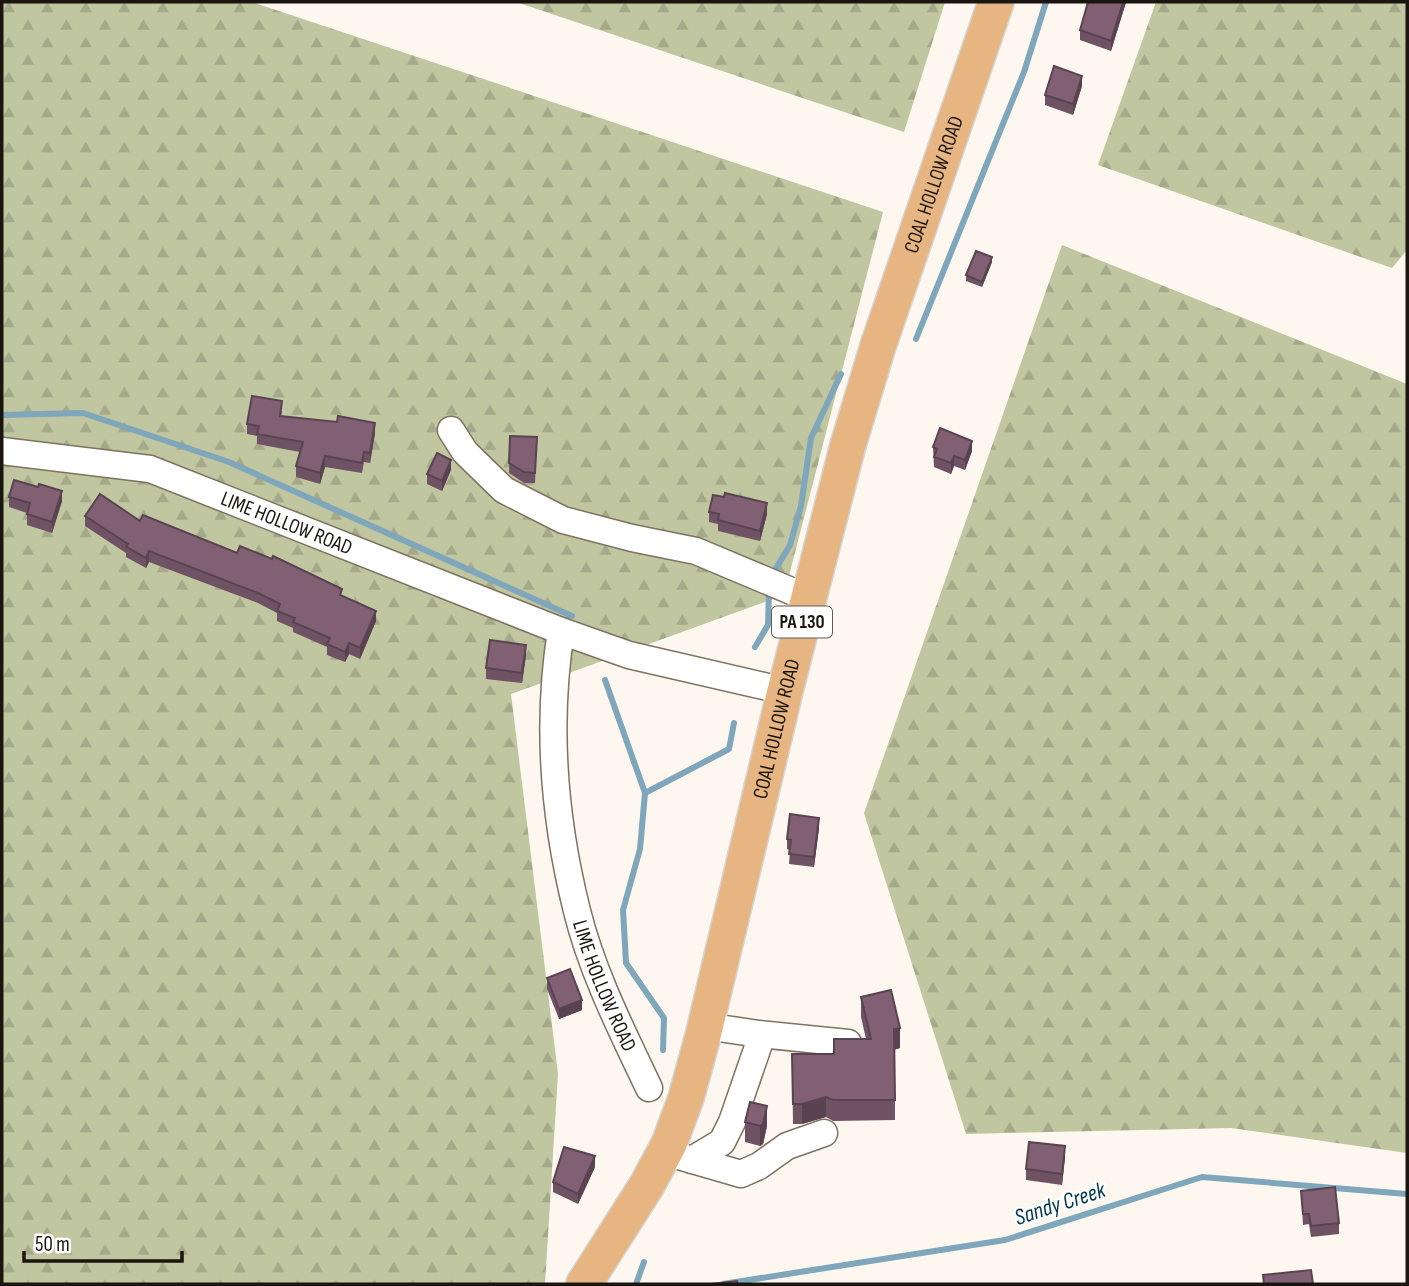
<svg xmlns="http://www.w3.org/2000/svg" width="1409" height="1286" font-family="'Sofia Sans Condensed',sans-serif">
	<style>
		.forest { fill: url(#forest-firs) }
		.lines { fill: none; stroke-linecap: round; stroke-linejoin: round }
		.stream { stroke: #7fa6ba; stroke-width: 6 }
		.minor-casing { stroke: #7e7260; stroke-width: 29 }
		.major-casing { stroke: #d6d5d4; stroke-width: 38 }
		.minor { stroke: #fff; stroke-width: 26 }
		.major { stroke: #e7b582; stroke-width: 35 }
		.wall { fill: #6f5364 }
		.shaded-wall { fill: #5a4351 }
		.building { fill: #816074; stroke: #5a4351; stroke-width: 2 }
		.labels { text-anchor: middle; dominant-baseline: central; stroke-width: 5; stroke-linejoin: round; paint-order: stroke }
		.shield { fill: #fff; stroke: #5f5b56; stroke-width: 2 }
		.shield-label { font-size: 19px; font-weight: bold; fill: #1a150e }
		.street-label { font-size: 21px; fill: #1a150e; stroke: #fff }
		.water-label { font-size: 23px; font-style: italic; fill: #00364c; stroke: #fff }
	</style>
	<defs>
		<pattern id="forest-firs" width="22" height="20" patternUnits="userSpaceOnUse" patternTransform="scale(1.75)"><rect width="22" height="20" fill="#c0c6a0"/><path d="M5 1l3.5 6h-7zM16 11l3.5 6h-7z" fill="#a4a989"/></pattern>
	</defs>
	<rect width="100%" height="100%" fill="#fdf7ef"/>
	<g class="forest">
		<polygon points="2,2 252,2 883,212 784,595 511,694 558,1074 545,1284 2,1284"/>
		<polygon points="516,2 945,2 904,132"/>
		<polygon points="1156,2 1407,2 1407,250 1392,268 1098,165"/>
		<polygon points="1062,245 1407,384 1407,1153 1231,1128 966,1134 864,813"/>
	</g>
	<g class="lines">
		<g class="stream">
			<polyline points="916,339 1024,72 1046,2"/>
			<polyline points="2,415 83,413 229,462 572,616"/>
			<polyline points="772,575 790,545 801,506 811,438 841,374"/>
			<polyline points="755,647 768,625 769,589"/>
			<polyline points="605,680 645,793 640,849 623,910 626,963 664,1018 663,1050"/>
			<polyline points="645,793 729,749 734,723"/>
			<polyline points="636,1284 644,1262"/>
			<polyline points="723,1284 1005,1240 1202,1177 1407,1194"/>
		</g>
		<g class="minor-casing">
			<g id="minor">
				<polyline points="451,430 465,452 504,490 563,520 632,538 696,551 808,598"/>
				<path id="s1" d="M2 451 150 469 561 631 629 655 785 691"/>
				<path id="s2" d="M561 631C546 725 554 819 577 911 592 972 622 1031 649 1088"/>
				<polyline points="705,1026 759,1034 848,1043"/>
				<polyline points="665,1152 741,1174 759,1166 787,1146 824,1133"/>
				<polyline points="692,1160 722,1142 732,1122 762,1035"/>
			</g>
		</g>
		<g class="major-casing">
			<g id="major">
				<path id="s3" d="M584 1284 647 1185 669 1144 686 1098 703 1036 785 691 848 445 878 346 996 2"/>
			</g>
		</g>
		<use href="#minor" class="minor"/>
		<use href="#major" class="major"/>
	</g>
	<g class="wall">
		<polygon points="1088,2 1126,2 1111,51 1080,40 1080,30"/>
		<polygon points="1082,86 1073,115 1045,105 1045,95"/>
		<polygon points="992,262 982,287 966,281 966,275"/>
		<polygon points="282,411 281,416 375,433 370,463 364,462 362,473 325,467 320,484 296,477 296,466 300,452 257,444 257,436 247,434 247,424"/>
		<polygon points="510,436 537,437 535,483 524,483 509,473"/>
		<polygon points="933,447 972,451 965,470 954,466 951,474 934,467"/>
		<polygon points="451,470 442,491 427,484 427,474"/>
		<polygon points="9,497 62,501 52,533 27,525 27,513 9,507"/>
		<polygon points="709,512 767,514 760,541 718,531 718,524 709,522"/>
		<polygon points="85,516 140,521 342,596 376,621 360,659 349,654 345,662 327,655 327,647 293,632 293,628 277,621 277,613 258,603 149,562 146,568 126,557 126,553 85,526"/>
		<polygon points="526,655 522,683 486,679 486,668"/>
		<polygon points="819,828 814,867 789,864 790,850 787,849 787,839"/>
		<polygon points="547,978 582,1010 559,1019 547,989"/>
		<polygon points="861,997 900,1048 895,1049 895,1120 833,1121 826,1117 802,1124 793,1124 792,1054 834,1054 866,1039 861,1017"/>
		<polygon points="745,1122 767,1126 763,1144 760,1146 745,1142"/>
		<polygon points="1065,1157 1062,1185 1026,1180 1026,1169"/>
		<polygon points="595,1167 578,1204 553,1192 553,1182"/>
		<polygon points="1301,1191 1339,1223 1339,1234 1311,1237 1309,1224 1303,1225"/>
	</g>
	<g class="shaded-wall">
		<polygon points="1123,2 1126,2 1111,51 1111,41"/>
		<polygon points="1082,76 1082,86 1073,115 1073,104"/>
		<polygon points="992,257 992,262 982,287 982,282"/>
		<polygon points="375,423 375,433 370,463 370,453"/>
		<polygon points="972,441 972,451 965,470 965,460"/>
		<polygon points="325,456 325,467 320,484 320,473"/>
		<polygon points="954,456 954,466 951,474 951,463"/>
		<polygon points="451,460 451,470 442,491 442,481"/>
		<polygon points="62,491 62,501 52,533 52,522"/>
		<polygon points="767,503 767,514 760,541 760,531"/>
		<polygon points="149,551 149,562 146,568 146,558"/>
		<polygon points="376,611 376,621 360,659 360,648"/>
		<polygon points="349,643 349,654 345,662 345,652"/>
		<polygon points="526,645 526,655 522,683 522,673"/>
		<polygon points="819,818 819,828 814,867 814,857"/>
		<polygon points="582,1000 582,1010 559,1019 559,1009"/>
		<polygon points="900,1028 900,1048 894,1050 894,1029"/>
		<polygon points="826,1097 826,1117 802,1124 802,1104"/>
		<polygon points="767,1106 767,1126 763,1144 760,1146 760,1126"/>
		<polygon points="1065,1146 1065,1157 1062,1185 1062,1174"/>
		<polygon points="595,1156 595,1167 578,1204 578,1194"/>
	</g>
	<g class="building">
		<polygon points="1088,2 1123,2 1111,41 1080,30"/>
		<polygon points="1054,66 1082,76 1073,104 1045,95"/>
		<polygon points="976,251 992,257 982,282 966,275"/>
		<polygon points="252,396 282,401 280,416 337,422 338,416 375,423 370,453 364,452 362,463 325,456 320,473 296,466 303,442 257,434 259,426 247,424"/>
		<polygon points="940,428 972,441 965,460 954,456 951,463 934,457 937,449 933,447"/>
		<polygon points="510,436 537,437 535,473 524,472 509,463"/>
		<polygon points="437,453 451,460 442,481 427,474"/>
		<polygon points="14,480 38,487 39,484 62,491 52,522 27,514 30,503 9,497"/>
		<polygon points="725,493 767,503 760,531 718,520 719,514 709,512 713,495 724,497"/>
		<polygon points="100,494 140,521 143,515 237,553 240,546 272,559 273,556 342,589 340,595 376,611 360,648 349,643 345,652 327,644 330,638 293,622 295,618 277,611 280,604 258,593 149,551 146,558 126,547 128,544 85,516"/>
		<polygon points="490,640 526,645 522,673 486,668"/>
		<polygon points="790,814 819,818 814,857 789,854 791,840 787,839"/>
		<polygon points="570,969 582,1000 559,1009 547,978"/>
		<polygon points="891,990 900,1028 894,1029 895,1100 833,1100 826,1097 802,1104 793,1104 792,1054 834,1054 834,1039 871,1039 861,997"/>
		<polygon points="750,1102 767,1106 763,1124 760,1126 745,1122"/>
		<polygon points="1029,1142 1065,1146 1062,1174 1026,1169"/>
		<polygon points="564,1147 595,1156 578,1194 553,1182"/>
		<polygon points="1335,1187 1339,1223 1311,1226 1309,1214 1303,1214 1301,1191"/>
		<polygon points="1311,1270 1313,1284 1264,1284 1263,1275"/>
		<polygon points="737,1281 738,1284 711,1284"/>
	</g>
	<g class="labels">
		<rect class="shield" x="772" y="606.5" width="60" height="31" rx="5"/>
		<g class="shield-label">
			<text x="802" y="622">PA 130</text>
		</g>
		<g class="street-label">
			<text stroke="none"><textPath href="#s3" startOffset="1160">COAL HOLLOW ROAD</textPath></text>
			<text stroke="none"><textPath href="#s1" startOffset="296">LIME HOLLOW ROAD</textPath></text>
			<text stroke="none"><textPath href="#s3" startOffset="593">COAL HOLLOW ROAD</textPath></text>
			<text stroke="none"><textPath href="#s2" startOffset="362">LIME HOLLOW ROAD</textPath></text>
		</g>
		<g class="water-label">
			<text transform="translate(1060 1204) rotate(-18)">Sandy Creek</text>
		</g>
	</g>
	<rect width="1409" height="1286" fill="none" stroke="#1a150e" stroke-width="7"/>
	<path d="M24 1251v10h158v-10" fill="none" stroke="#1a150e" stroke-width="3.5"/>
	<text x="35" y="1251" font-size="21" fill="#1a150e" stroke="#ffffff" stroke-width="5" paint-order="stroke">50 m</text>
</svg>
